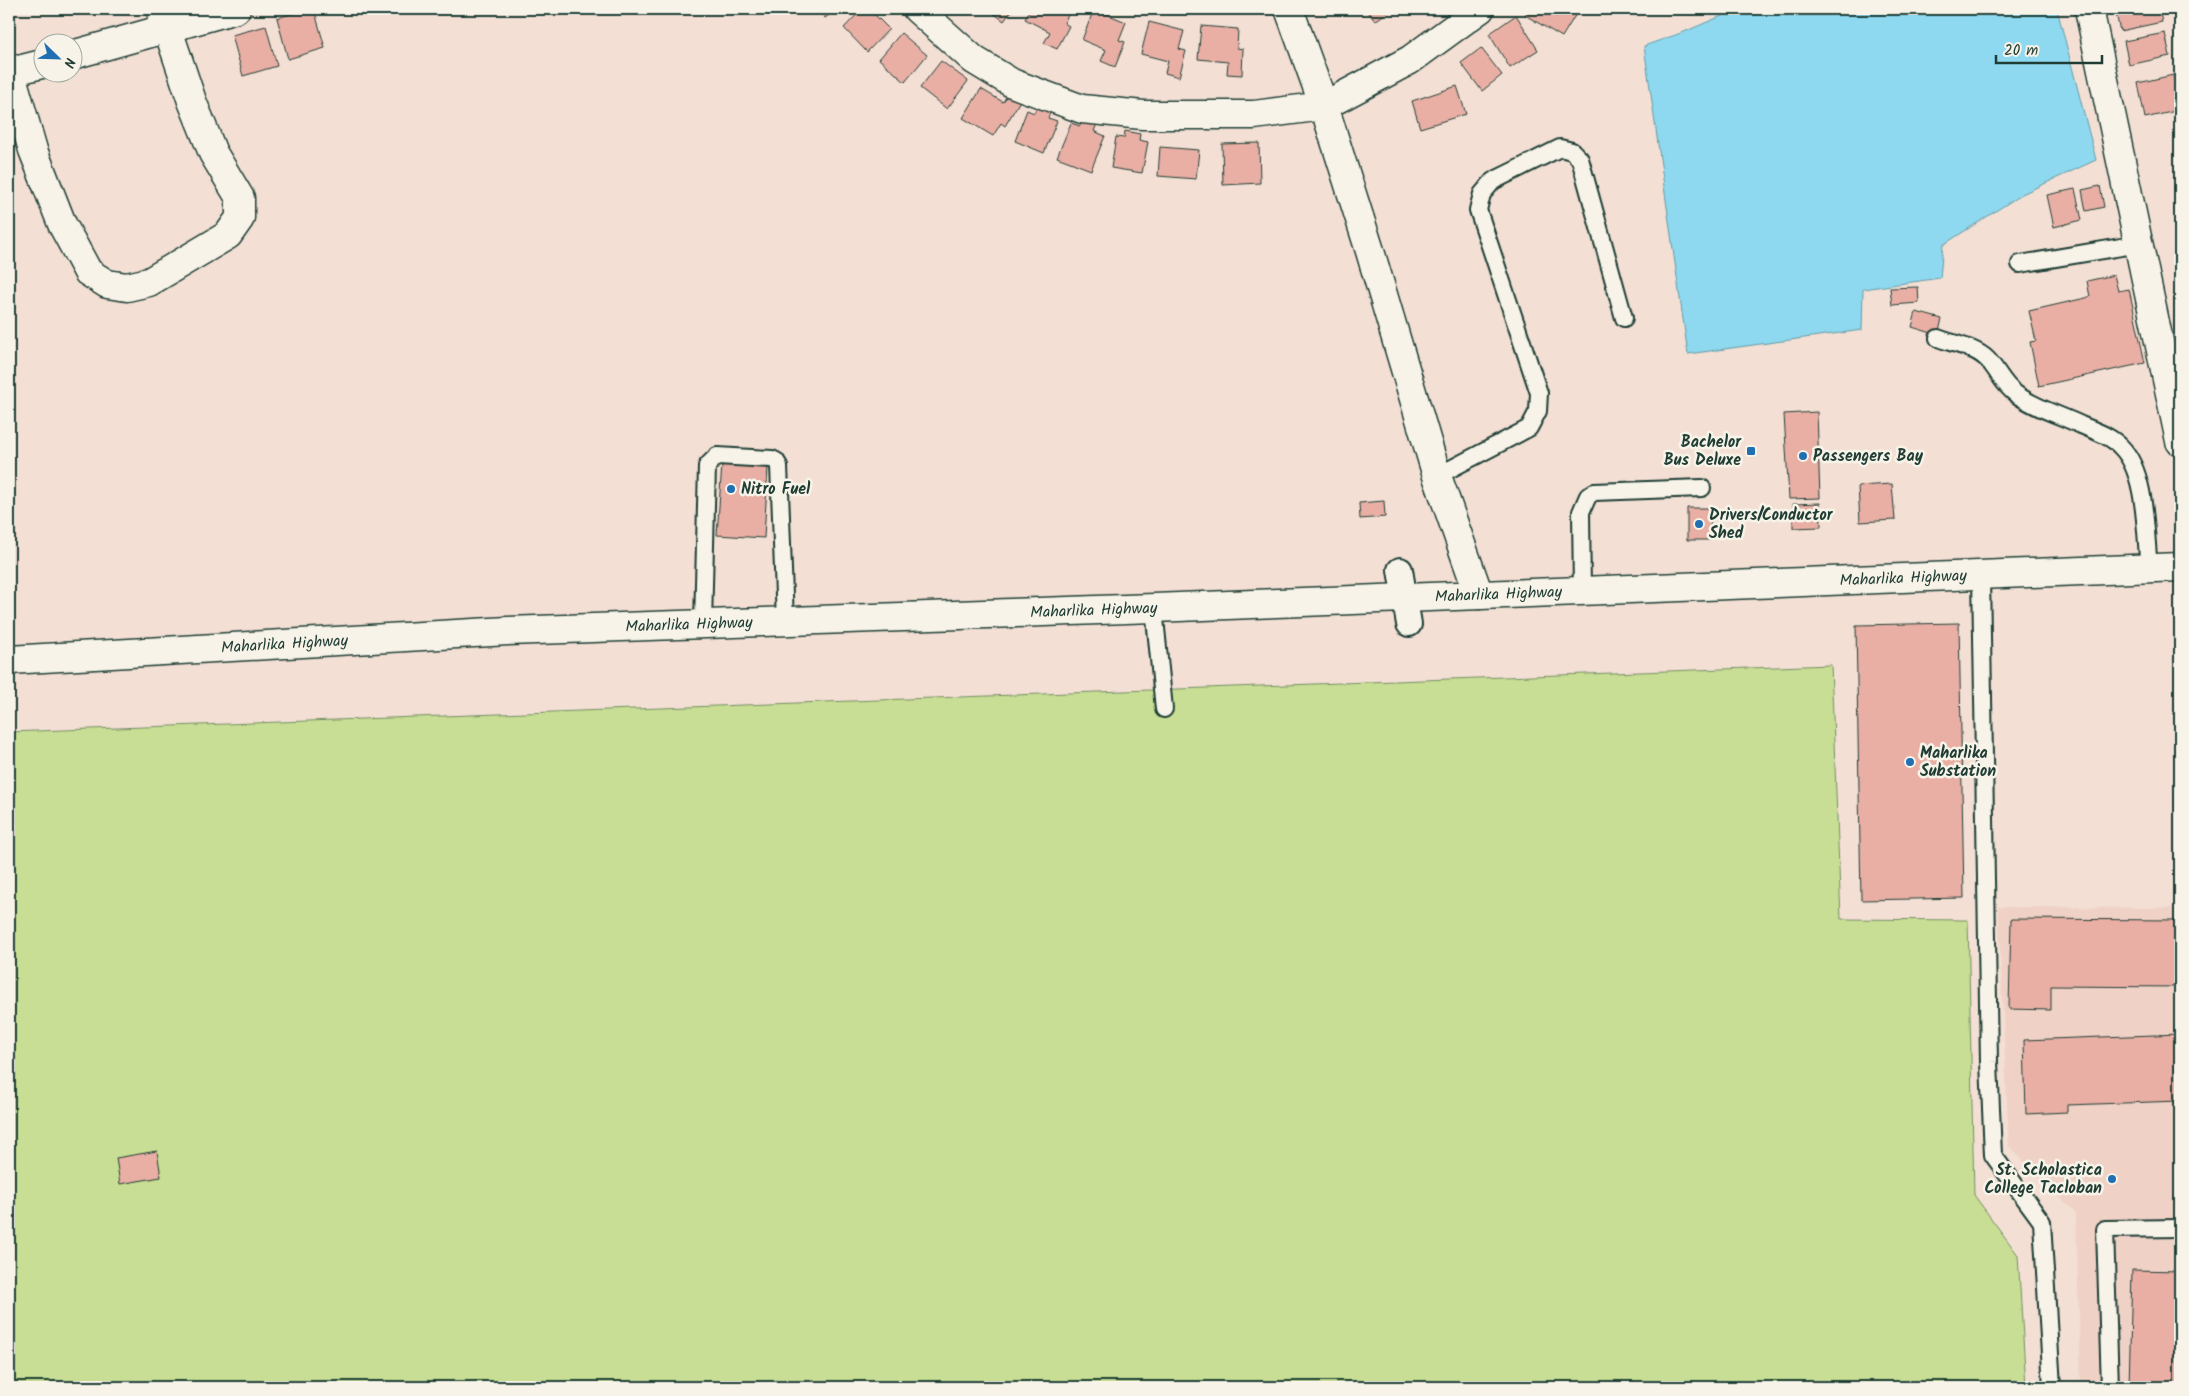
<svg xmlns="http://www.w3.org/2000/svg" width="2189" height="1396" font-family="Kalam,sans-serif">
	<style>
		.built { fill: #f0d1c6 }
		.green { fill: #c8de94; stroke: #748e64 }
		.water { fill: #8fd9f0; stroke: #629ba5 }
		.building { fill: #e9afa5; stroke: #1f3d34 }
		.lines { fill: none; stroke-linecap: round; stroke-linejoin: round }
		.service-casing { stroke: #1f3d34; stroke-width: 20 }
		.pedestrian-casing { stroke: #1f3d34; stroke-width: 28 }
		.minor-casing { stroke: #1f3d34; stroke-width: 31 }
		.trunk-casing { stroke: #1f3d34; stroke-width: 31 }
		.service { stroke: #f7f3e8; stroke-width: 16 }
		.pedestrian { stroke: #f7f3e8; stroke-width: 24 }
		.minor { stroke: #f7f3e8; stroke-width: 28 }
		.trunk { stroke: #f7f3e8; stroke-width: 28 }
		.poi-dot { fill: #1f6fb2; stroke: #f7f3e8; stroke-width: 2 }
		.labels { text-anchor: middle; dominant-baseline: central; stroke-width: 5; stroke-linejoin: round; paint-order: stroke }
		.poi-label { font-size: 16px; font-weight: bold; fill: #1f3d34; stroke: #f7f3e8; text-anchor: start }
		.street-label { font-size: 16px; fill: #1f3d34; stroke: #f7f3e8 }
	</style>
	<rect width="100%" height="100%" fill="#f3dfd4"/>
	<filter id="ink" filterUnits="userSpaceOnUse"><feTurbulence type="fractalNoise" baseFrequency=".02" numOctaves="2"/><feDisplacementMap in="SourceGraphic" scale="10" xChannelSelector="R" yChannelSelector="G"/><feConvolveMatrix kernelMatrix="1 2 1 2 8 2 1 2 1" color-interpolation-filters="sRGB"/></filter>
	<g filter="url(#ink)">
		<polygon class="built" points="1998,907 2180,908 2180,1387 2081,1387 2076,1213 2009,1146"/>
		<polygon class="green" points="1831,665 1841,919 1968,920 1974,1195 2018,1255 2026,1387 9,1387 9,732"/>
		<polygon class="water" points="1738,9 2057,9 2096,160 2022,194 1943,245 1940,278 1863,289 1862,330 1688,354 1644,46 1684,32"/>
		<g class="building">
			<polygon points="308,9 314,9 325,48 288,59 277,18"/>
			<polygon points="818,9 837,9 825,18"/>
			<polygon points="862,9 869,9 889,29 867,52 844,28"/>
			<polygon points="995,9 1013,9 1004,21 992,12"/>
			<polygon points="1030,9 1071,9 1064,23 1069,26 1057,49 1044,43 1050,32 1025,19"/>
			<polygon points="1094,9 1126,22 1119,40 1125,42 1115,67 1101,61 1106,50 1082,40"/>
			<polygon points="1366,9 1392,9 1375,21"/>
			<polygon points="1529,9 1579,9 1562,37 1525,15"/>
			<polygon points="1676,9 1695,9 1692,15"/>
			<polygon points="2115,9 2159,9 2162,22 2120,31"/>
			<polygon points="1516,15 1538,50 1510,68 1489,34"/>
			<polygon points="1149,22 1184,31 1179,49 1186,51 1179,77 1165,73 1168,61 1141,54"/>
			<polygon points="266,26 277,66 243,76 232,35"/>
			<polygon points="1201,26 1238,29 1237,48 1243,49 1242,75 1227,74 1228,62 1198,59"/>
			<polygon points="901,33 927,55 905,82 879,59"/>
			<polygon points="2165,33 2170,56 2129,65 2124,41"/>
			<polygon points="1481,48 1502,75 1482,91 1461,63"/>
			<polygon points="941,61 968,81 947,109 920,88"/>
			<polygon points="2173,75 2180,110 2145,118 2138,83"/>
			<polygon points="1457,86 1466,114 1420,128 1412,101"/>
			<polygon points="981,89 1003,102 1009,92 1021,99 1005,126 1001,123 993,136 963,118"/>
			<polygon points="1037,106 1051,111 1048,118 1057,121 1044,153 1015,141 1027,110 1034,113"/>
			<polygon points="1083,119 1097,124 1094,131 1105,136 1091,170 1057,157 1071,123 1080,126"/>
			<polygon points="1125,131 1140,134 1139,140 1148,142 1142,173 1111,168 1116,137 1124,138"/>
			<polygon points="1259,143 1260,183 1223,185 1222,144"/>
			<polygon points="1160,147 1199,150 1196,179 1158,176"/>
			<polygon points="2100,186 2104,207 2086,211 2082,190"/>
			<polygon points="2075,189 2082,220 2054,227 2047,195"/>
			<polygon points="2114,275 2118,291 2129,289 2145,363 2039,386 2030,342 2036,341 2029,311 2090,297 2087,281"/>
			<polygon points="1918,287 1919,303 1892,305 1890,288"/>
			<polygon points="1916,312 1942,319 1938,335 1912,327"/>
			<polygon points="1817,412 1820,498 1789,499 1784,414"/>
			<polygon points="722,464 768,466 764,538 717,535"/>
			<polygon points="1892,484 1895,520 1860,522 1858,486"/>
			<polygon points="1384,501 1385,517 1360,519 1359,503"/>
			<polygon points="1820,503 1821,527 1793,528 1793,504"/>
			<polygon points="1687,508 1710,508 1711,540 1687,540"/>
			<polygon points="1959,623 1964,898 1861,900 1856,625"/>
			<polygon points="2011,919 2180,920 2180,987 2051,986 2051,1010 2009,1009"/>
			<polygon points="2180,1034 2180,1101 2067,1105 2067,1112 2026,1114 2024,1040"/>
			<polygon points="157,1151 161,1177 120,1184 116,1158"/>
			<polygon points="2132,1270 2180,1271 2180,1387 2129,1387"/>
		</g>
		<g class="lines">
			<g class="service-casing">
				<g id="service">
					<polyline points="2020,264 2139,244"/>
					<path d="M1938 338C1953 344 1975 347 1987 359 1998 370 2002 384 2016 394 2035 408 2060 415 2081 425 2095 431 2111 436 2121 447 2147 473 2145 533 2149 568"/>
					<polyline points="1437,476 1529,428 1538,411 1539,393 1478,210 1482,194 1493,181 1560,148 1572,151 1580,159 1624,318"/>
					<polyline points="1981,575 1989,1062 1993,1155 2042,1222 2052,1387"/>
					<polyline points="1582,591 1581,512 1588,496 1594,492 1702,488"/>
					<polyline points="1154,608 1164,709"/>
					<polyline points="703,624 707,466 717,456 772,459 776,461 779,466 785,621"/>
					<polyline points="2110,1387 2105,1229 2180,1228"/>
				</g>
			</g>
			<g class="pedestrian-casing">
				<polyline id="pedestrian" points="1400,570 1409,624"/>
			</g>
			<g class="minor-casing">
				<g id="minor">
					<polyline points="917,9 974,60 1012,83 1082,109 1143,115 1254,115 1324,106 1410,60 1480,9"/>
					<polyline points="1289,9 1324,106 1370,251 1437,476 1479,595"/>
					<polyline points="2089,9 2180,441"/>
					<polyline points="72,55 236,9"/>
					<polyline points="9,67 33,150 62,224 88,272 107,284 127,287 149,282 228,235 240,218 240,198 213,153 192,101 161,9"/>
					<polyline points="10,72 42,64"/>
				</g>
			</g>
			<g class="trunk-casing">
				<g id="trunk">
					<path id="s1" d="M9 660 508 631 1154 608 2180 567"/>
				</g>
			</g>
			<use href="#service" class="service"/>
			<use href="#pedestrian" class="pedestrian"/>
			<use href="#minor" class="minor"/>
			<use href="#trunk" class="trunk"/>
		</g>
	</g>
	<g class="poi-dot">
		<rect x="1746" y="446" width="10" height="10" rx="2.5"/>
		<circle cx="1803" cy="456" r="5"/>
		<circle cx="731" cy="489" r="5"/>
		<circle cx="1699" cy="524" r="5"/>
		<circle cx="1910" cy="762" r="5"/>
		<circle cx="2112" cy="1179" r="5"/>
	</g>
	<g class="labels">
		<g class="poi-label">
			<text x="1741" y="442" text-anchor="end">Bachelor<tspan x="1741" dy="18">Bus Deluxe</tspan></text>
			<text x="1813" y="456">Passengers Bay</text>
			<text x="741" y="489">Nitro Fuel</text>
			<text x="1709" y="515">Drivers/Conductor<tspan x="1709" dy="18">Shed</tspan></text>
			<text x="1920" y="753">Maharlika<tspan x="1920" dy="18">Substation</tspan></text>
			<text x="2102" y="1170" text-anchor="end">St. Scholastica<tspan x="2102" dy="18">College Tacloban</tspan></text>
		</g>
		<g class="street-label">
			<text stroke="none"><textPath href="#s1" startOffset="1896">Maharlika Highway</textPath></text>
			<text stroke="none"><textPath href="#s1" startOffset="1491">Maharlika Highway</textPath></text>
			<text stroke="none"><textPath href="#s1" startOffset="1086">Maharlika Highway</textPath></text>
			<text stroke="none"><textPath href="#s1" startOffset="681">Maharlika Highway</textPath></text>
			<text stroke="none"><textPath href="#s1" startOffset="276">Maharlika Highway</textPath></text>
		</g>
	</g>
	<rect width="2189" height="1396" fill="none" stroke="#f7f3e8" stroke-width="30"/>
	<rect x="15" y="15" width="2159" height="1366" fill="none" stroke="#1f3d34" stroke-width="2" filter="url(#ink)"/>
	<g transform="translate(58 58) rotate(113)"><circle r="24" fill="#f7f3e8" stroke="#a1aaa0"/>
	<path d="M0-4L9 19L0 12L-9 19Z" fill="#1f6fb2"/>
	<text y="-8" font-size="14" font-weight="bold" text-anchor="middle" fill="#1f3d34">N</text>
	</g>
	<path d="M1996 55v8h106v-8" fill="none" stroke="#1f3d34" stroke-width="2.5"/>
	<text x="2004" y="55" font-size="15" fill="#1f3d34" stroke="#f7f3e8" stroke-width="4" paint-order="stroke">20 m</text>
</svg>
